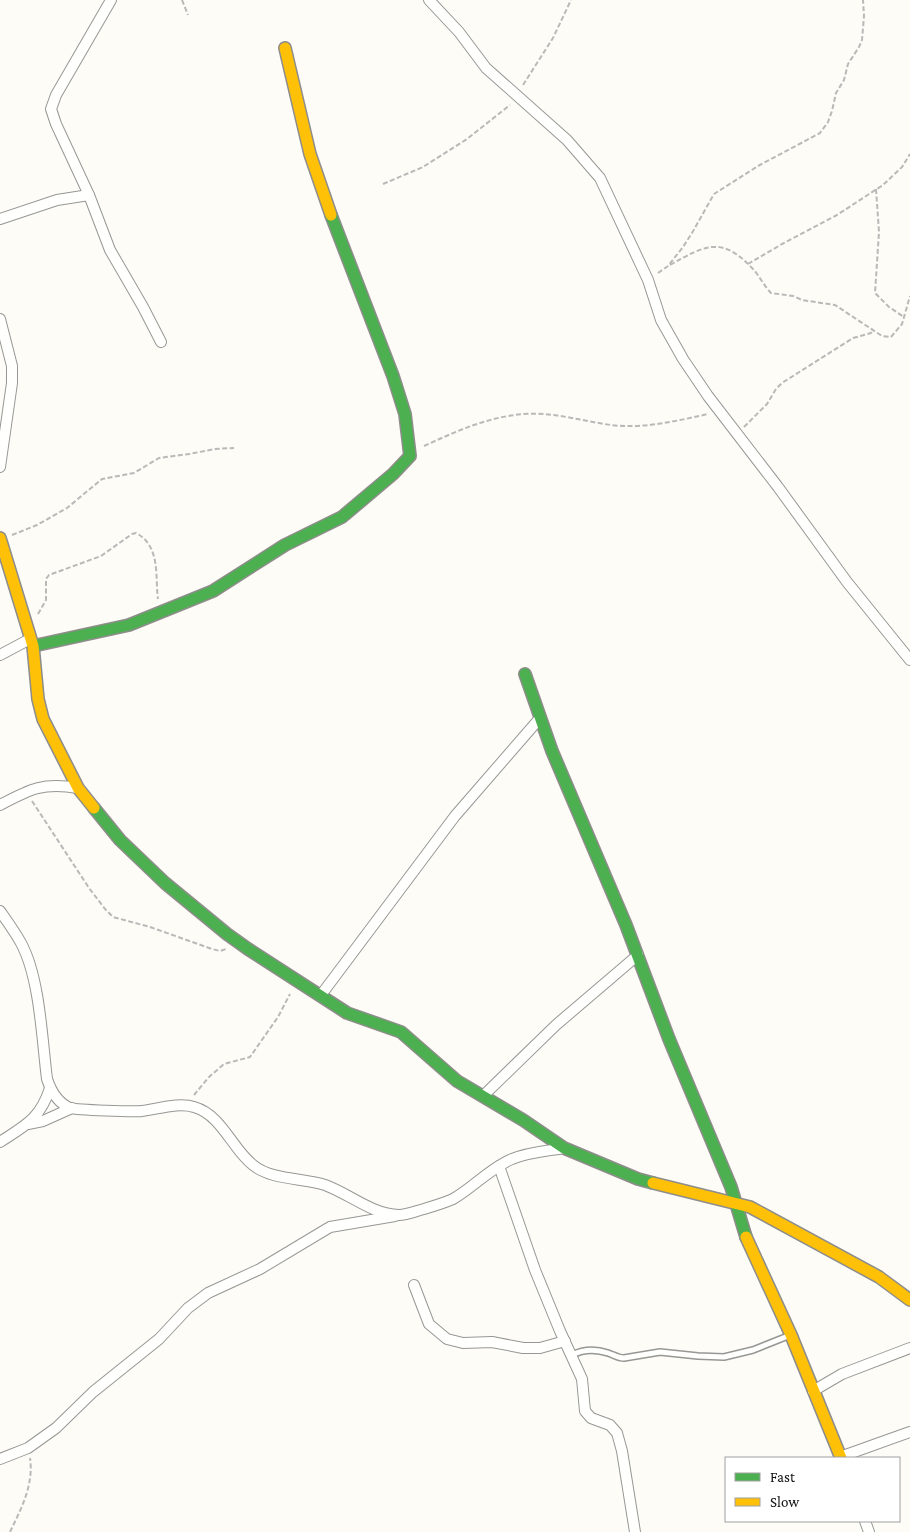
<svg xmlns="http://www.w3.org/2000/svg" width="910" height="1532" font-family="'Crimson Pro',serif">
	<style>
		.lines { fill: none; stroke-linecap: round; stroke-linejoin: round }
		.lane-casing { stroke: #979795; stroke-width: 8 }
		.street-casing { stroke: #979795; stroke-width: 12 }
		.fast-casing { stroke: #8e8d8b; stroke-width: 14 }
		.slow-casing { stroke: #8e8d8b; stroke-width: 14 }
		.path { stroke: #b9b9b8; stroke-width: 2; stroke-dasharray: 5 2.5; stroke-linecap: butt }
		.lane { stroke: #fffffe; stroke-width: 5 }
		.street { stroke: #fffffe; stroke-width: 10 }
		.fast { stroke: #4caf50; stroke-width: 11 }
		.slow { stroke: #ffc107; stroke-width: 11 }
	</style>
	<rect width="100%" height="100%" fill="#fdfcf7"/>
	<g class="lines">
		<g class="lane-casing">
			<path id="lane" d="M572 1355C584 1349 596 1349 608 1353 614 1355 618 1358 624 1358L660 1352 698 1356 724 1357 753 1350 788 1336"/>
		</g>
		<g class="street-casing">
			<g id="street">
				<polyline points="111,0 56,95 51,109 56,124 89,195 110,250 143,307 161,342"/>
				<polyline points="429,0 459,32 486,68 567,140 600,178 648,280 661,320 683,359 708,396 778,487 847,582 910,660"/>
				<polyline points="0,219 57,200 89,195"/>
				<polyline points="0,319 12,366 12,383 0,467"/>
				<polyline points="0,655 30,639"/>
				<path d="M0 805C30 789 43 782 78 788"/>
				<path d="M0 911C7 921 15 932 21 943 40 978 42 1040 47 1079 51 1091 58 1103 70 1108 78 1110 133 1112 142 1111 158 1109 179 1102 194 1107 222 1115 232 1149 253 1165 271 1180 303 1178 325 1185 350 1194 371 1214 399 1215 407 1215 416 1211 424 1209 434 1206 444 1203 453 1199 474 1187 490 1168 512 1159 528 1152 547 1151 564 1148"/>
				<polyline points="321,995 455,816 540,718"/>
				<polyline points="483,1096 556,1025 638,955"/>
				<polyline points="28,1124 43,1121 72,1108"/>
				<path d="M0 1142C26 1125 40 1119 50 1088"/>
				<polyline points="499,1166 535,1270 560,1331 582,1379 585,1411 591,1418 610,1425 617,1433 622,1451 635,1532"/>
				<polyline points="414,1285 429,1324 447,1339 463,1343 492,1342 523,1348 540,1348 565,1341"/>
				<polyline points="813,1391 842,1374 910,1348"/>
				<polyline points="840,1457 910,1432"/>
				<polyline points="0,1459 28,1448 56,1428 93,1392 159,1339 188,1308 208,1293 260,1269 330,1227 395,1216"/>
				<polyline points="865,1521 869,1532"/>
			</g>
		</g>
		<g class="fast-casing">
			<g id="fast">
				<polyline points="33,646 129,625 213,591 285,545 342,517 393,474 410,456 405,414 393,376 331,215"/>
				<polyline points="525,674 552,751 626,925 669,1039 731,1187 746,1237"/>
				<polyline points="94,808 120,840 165,883 227,934 248,949 347,1013 401,1032 457,1081 523,1120 564,1148 638,1179 653,1183"/>
			</g>
		</g>
		<g class="slow-casing">
			<g id="slow">
				<polyline points="285,48 310,154 331,215"/>
				<polyline points="0,538 33,646 38,699 43,719 78,788 94,808"/>
				<polyline points="653,1183 750,1207 879,1277 910,1300"/>
				<polyline points="746,1237 791,1335 841,1458"/>
			</g>
		</g>
		<g class="path">
			<polyline points="182,0 188,15"/>
			<polyline points="523,85 553,38 571,0"/>
			<polyline points="383,184 423,167 467,139 510,105"/>
			<polyline points="876,189 879,232 875,293 889,307 904,317"/>
			<polyline points="748,264 782,244 837,215 883,185 902,167 910,154"/>
			<path d="M670 265C704 246 721 235 752 268 759 275 764 286 771 293L793 296 802 300 835 305 882 336 891 337 902 324 910 296"/>
			<polyline points="658,273 668,266 683,247 692,233 714,194 758,166 820,133 828,122 832,111 836,93 844,80 848,64 859,47 862,40 864,16 863,0"/>
			<polyline points="744,427 767,404 776,389 782,383 853,338 871,333 873,329"/>
			<path d="M424 446C457 431 487 417 524 414 554 412 582 421 611 425 644 429 676 421 708 414"/>
			<polyline points="12,535 37,525 67,508 102,479 134,473 159,458 189,454 215,449 234,448"/>
			<path d="M38 614 46 600V579L49 575 101 556 132 534 136 533C161 546 155 577 158 599"/>
			<polyline points="32,801 89,888 105,909 113,917 150,927 212,949 220,951 226,949"/>
			<polyline points="194,1095 209,1077 224,1064 250,1057 278,1017 290,994"/>
			<path d="M10 1532C21 1509 34 1485 30 1458"/>
		</g>
		<use href="#lane" class="lane"/>
		<use href="#street" class="street"/>
		<use href="#fast" class="fast"/>
		<use href="#slow" class="slow"/>
	</g>
	<rect x="725" y="1457" width="175" height="65" fill="#ffffff" stroke="#a0a0a0"/>
	<rect x="735" y="1473" width="25" height="8" fill="#4caf50" stroke="#a0a0a0"/>
	<text x="770" y="1482" font-size="15" fill="#111111">Fast</text>
	<rect x="735" y="1498" width="25" height="8" fill="#ffc107" stroke="#a0a0a0"/>
	<text x="770" y="1507" font-size="15" fill="#111111">Slow</text>
</svg>
